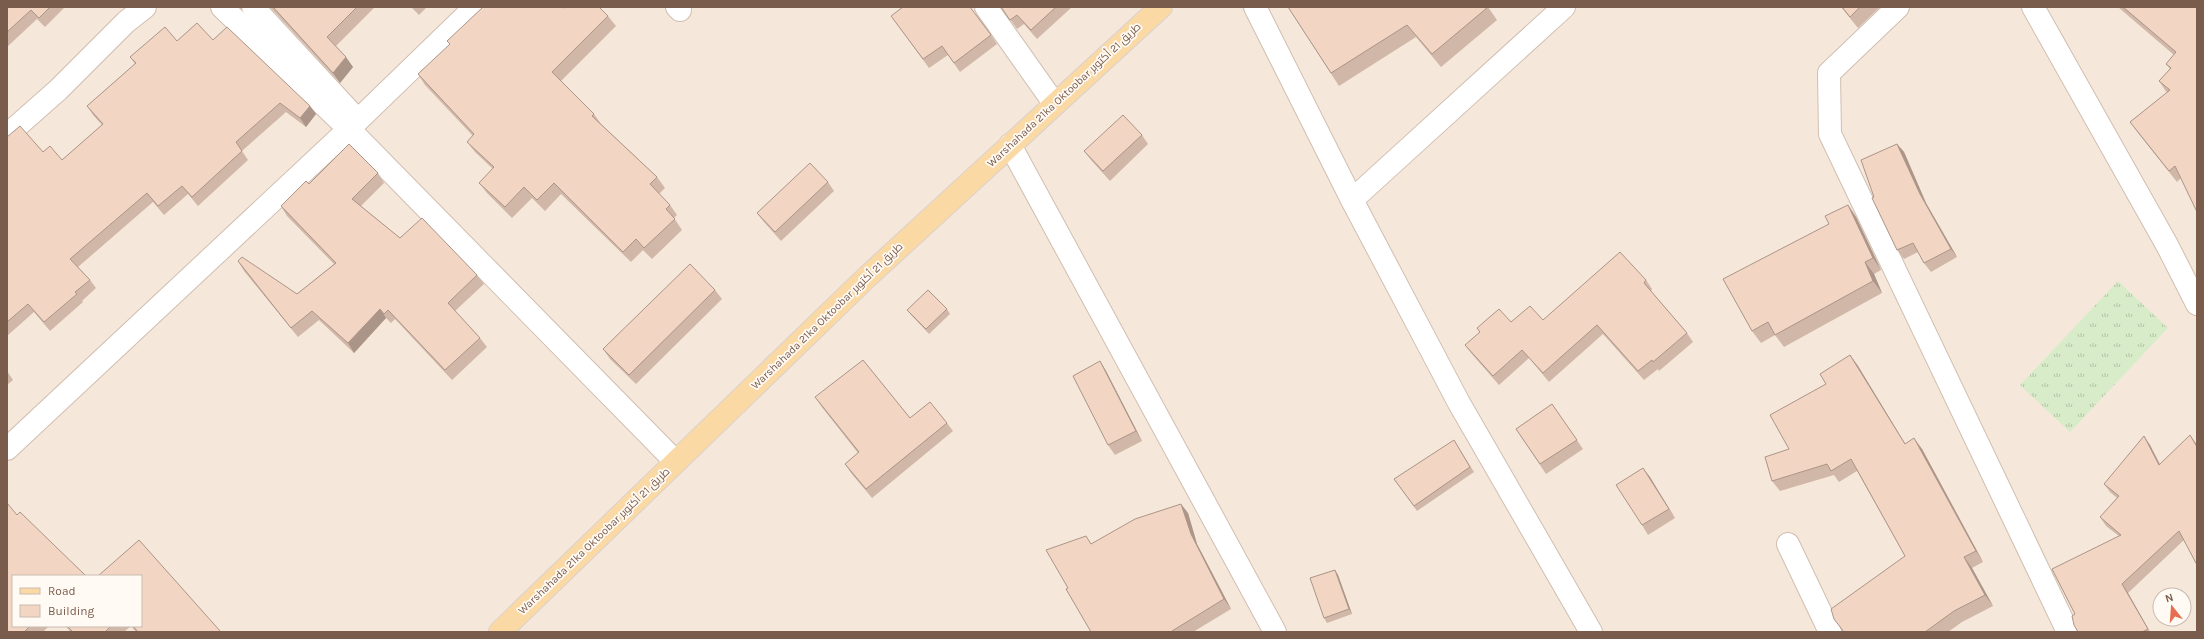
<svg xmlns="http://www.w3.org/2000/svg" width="2204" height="639" font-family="Karla,Cairo,sans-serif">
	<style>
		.residential { fill: #f5e8da; fill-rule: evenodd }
		.grass { fill: url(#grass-tufts) }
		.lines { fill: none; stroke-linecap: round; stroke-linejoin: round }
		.minor-casing { stroke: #d1beb0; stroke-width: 24 }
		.primary-casing { stroke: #dad1cd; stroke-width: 24 }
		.minor { stroke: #fff; stroke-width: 22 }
		.primary { stroke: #fbd9a5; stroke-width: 22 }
		.wall { fill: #d1b7a8 }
		.shaded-wall { fill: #aa9588 }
		.building { fill: #f3d5c3; stroke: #aa9588 }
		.labels { text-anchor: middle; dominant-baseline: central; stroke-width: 3.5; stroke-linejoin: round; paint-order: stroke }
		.street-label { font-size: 11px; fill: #7a5c4d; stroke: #fffaf3 }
	</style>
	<defs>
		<pattern id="grass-tufts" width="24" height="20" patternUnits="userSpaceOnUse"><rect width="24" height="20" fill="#d8ecc9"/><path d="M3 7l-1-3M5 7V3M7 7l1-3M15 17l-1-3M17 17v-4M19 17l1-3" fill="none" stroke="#b4c2a5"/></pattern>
	</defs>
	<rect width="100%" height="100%" fill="#fdf6ec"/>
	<path class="residential" d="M7 7H2197V632H7ZM13 576H141V626H13ZM2160 595H2184V619H2160Z"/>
	<polygon class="grass" points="2118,281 2168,328 2070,432 2020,385"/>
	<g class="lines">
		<g class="minor-casing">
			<g id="minor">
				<polyline points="222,7 349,129 675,461"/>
				<polyline points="253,7 351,113"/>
				<polyline points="677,7 680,10"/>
				<polyline points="986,7 1054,103"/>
				<polyline points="1255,7 1352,200 1459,403 1591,632"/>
				<polyline points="1898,7 1829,73 1830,134 2068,632"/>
				<polyline points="2033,7 2167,245 2197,304"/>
				<polyline points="7,135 58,90 126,22 145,7"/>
				<polyline points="1010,145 1275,632"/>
				<polyline points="1352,200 1564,7"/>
				<polyline points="7,449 349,129 475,7"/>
				<polyline points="1788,544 1830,632"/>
			</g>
		</g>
		<g class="primary-casing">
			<polyline id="primary" points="500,632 868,276 1161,7"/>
		</g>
		<use href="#minor" class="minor"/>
		<use href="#primary" class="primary"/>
	</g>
	<g class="wall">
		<polygon points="7,7 65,7 45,27 37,19 7,47"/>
		<polygon points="270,7 375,7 336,46 353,67 340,83"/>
		<polygon points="411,7 427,7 419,15"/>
		<polygon points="1001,7 1072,7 1037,39 1024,24 1017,29"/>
		<polygon points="1288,7 1488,7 1497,20 1441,67 1416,37 1339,86"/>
		<polygon points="1841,7 1880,7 1858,28"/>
		<polygon points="2118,7 2197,7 2181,178 2177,182 2138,133 2130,122 2167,93 2159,81 2170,69 2166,64 2174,55"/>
		<polygon points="564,8 608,16 616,26 561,81 594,114 601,124 657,177 665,188 659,194 670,205 677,215 674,218 682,230 652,259 643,250 631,262 561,194 545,211 532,198 512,218 487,193 479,183 493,169 475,152 467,142 473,136 425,85 418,74 450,45 447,41"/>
		<polygon points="891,16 991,35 997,44 960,72 948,55 929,68"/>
		<polygon points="213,40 310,106 316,114 306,127 286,112 242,151 248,160 198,206 188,194 164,215 153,202 78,267 90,280 96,288 82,301 83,302 50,331 34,312 7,336 7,137 62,160 102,125 93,115 87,106 135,64 130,57 177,41"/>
		<polygon points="1142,135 1148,144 1110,181 1091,160 1084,151"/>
		<polygon points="1897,144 1904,152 1926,203 1957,257 1931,272 1924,263 1918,252 1904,259 1897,250 1874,197"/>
		<polygon points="378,173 384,183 361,206 400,238 477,275 484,284 455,311 480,338 487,347 452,380 395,319 391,323 386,318 354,353 319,320 298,337 244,271 238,261 297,294 334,264 287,216 281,206 309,184"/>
		<polygon points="828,182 834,191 781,241 764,222 757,213"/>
		<polygon points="1848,205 1856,217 1881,270 1874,274 1882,293 1784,347 1775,335 1761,343 1752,331 1829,224"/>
		<polygon points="1646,280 1652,289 1651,291 1687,333 1693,342 1659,371 1658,369 1644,380 1603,334 1549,382 1529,358 1499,385 1471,353 1465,345 1480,332 1477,328 1511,322 1543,320"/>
		<polygon points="715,290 722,299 636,384 610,359 603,349"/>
		<polygon points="947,309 950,314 929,334 911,315 907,310"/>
		<polygon points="1850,355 1858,366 1905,444 1922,449 1983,562 1972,568 1993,606 1962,622 1948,632 1844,632 1905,556 1857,471 1839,482 1834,475 1780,491 1772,481 1789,449 1826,384"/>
		<polygon points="1100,361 1106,371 1142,441 1115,455 1108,445"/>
		<polygon points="7,371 13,380 7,385"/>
		<polygon points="815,397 910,418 947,423 953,431 872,498 851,473 845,464 858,453 821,406"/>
		<polygon points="1552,404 1583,449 1546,474 1516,429"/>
		<polygon points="1457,445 1474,472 1417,511 1394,479"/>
		<polygon points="2150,445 2184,540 2128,593 2150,632 2078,632 2075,614 2119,536 2106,526 2100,517 2117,498 2110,492 2104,484"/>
		<polygon points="1643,468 1675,518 1648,535 1642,525"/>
		<polygon points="1188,513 1197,544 1231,609 1193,632 1091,632 1068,588 1092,544"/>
		<polygon points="1335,570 1338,575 1352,614 1327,623 1324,618"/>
		<polygon points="13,626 49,626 43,632 7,632"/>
		<polygon points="65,626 131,626 124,632 71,632"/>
		<polygon points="131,626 141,626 221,632 136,632"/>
	</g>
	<g class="shaded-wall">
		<polygon points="346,57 353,67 340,83 333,73"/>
		<polygon points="310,106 316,114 306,127 300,118"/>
		<polygon points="1897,144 1904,152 1926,203 1957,257 1951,249 1920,194"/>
		<polygon points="1848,205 1856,217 1881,270 1873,258"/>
		<polygon points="1865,262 1874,274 1882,293 1873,281"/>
		<polygon points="380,309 386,318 354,353 348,343"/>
		<polygon points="1850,355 1858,366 1912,455 1905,444"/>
		<polygon points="1100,361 1106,371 1142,441 1136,431"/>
		<polygon points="2190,435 2197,445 2197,447"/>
		<polygon points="2144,436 2150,445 2165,474 2159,465"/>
		<polygon points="1914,438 1922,449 1983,562 1976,551"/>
		<polygon points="1643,468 1650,477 1675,518 1669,509"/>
		<polygon points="1181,504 1188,513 1197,544 1231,609 1224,599 1191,534"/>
		<polygon points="1964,557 1972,568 1993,606 1985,595"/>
		<polygon points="1335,570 1338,575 1352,614 1349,609"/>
		<polygon points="2122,584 2128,593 2150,632 2148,629"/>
	</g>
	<g class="building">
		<polygon points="7,7 50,7 39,18 31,10 7,32"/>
		<polygon points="273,7 357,7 327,37 346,57 333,73"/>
		<polygon points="483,7 563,7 564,8 566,7 599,7 608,16 552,72 594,114 592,116 657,177 650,184 670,205 666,209 675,219 644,248 636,239 623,252 554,183 537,200 524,187 505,207 479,183 494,167 467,142 474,134 418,74 450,44 447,41"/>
		<polygon points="903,7 970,7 991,35 954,63 942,46 923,59 891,16"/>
		<polygon points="1001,7 1056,7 1031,30 1017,15 1010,20"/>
		<polygon points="1288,7 1488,7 1432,54 1407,25 1331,73"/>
		<polygon points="1842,7 1860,7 1850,17"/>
		<polygon points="2123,7 2197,7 2197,212 2175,166 2169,171 2130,122 2170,90 2159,81 2171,68 2166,64 2176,52"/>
		<polygon points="197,23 213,40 227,27 310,106 300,118 280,103 236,142 242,151 192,197 182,186 158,206 147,193 70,259 90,280 75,292 77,294 44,322 28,304 7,322 7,137 20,126 43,152 50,146 62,160 103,124 87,106 136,63 130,57 165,27 177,41"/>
		<polygon points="1123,115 1142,135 1103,171 1084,151"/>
		<polygon points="349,144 378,173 352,199 400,238 422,218 477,275 448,303 480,338 445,370 388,310 384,314 380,309 348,343 312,311 291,328 238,261 242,257 297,294 336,263 281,206 306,181 309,184"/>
		<polygon points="1897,144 1920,194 1951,249 1924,263 1913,243 1897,250 1872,198 1874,197 1861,160"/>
		<polygon points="810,163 828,182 775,232 757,213"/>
		<polygon points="1848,205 1873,258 1865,262 1873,281 1775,335 1768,322 1752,331 1723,279 1829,224 1825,216"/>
		<polygon points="1620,252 1646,280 1644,283 1687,333 1653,362 1652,360 1638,371 1597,325 1543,373 1522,350 1493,376 1465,345 1480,332 1477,328 1499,309 1511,322 1530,306 1543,320"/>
		<polygon points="690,264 715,290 629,375 603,349"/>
		<polygon points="928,290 947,309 926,329 907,310"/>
		<polygon points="1850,355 1905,444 1914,438 1976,551 1964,557 1985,595 1954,611 1925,632 1844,632 1834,619 1831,609 1905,556 1851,459 1831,471 1827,464 1772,481 1765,457 1789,449 1770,415 1826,384 1820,374"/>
		<polygon points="863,360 910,418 930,402 947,423 866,489 845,464 859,452 815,397"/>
		<polygon points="1100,361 1136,431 1108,445 1073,376"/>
		<polygon points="1552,404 1577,440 1540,464 1516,429"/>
		<polygon points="2190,435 2197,447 2197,565 2179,531 2122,584 2148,629 2142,632 2078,632 2074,625 2072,616 2075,614 2052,569 2121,535 2100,517 2119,496 2104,484 2144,436 2159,465"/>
		<polygon points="1454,440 1470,467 1414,506 1394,479"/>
		<polygon points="1643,468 1669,509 1642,525 1616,485"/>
		<polygon points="7,503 17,515 20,512 86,576 13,576 13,626 30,626 24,632 7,632"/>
		<polygon points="1181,504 1191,534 1224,599 1172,631 1172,632 1091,632 1066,589 1068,588 1046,550 1086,536 1091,544 1135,519"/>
		<polygon points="139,540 221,632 138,632 133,626 141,626 141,576 98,576"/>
		<polygon points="1335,570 1349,609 1324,618 1310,578"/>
		<polygon points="67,626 111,626 105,632 73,632"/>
	</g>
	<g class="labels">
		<g class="street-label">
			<text transform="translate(1064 95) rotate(-43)">Warshahada 21ka Oktoobar طريق 21 أكتوبر</text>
			<text transform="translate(827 316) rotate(-44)">Warshahada 21ka Oktoobar طريق 21 أكتوبر</text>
			<text transform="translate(594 541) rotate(-44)">Warshahada 21ka Oktoobar طريق 21 أكتوبر</text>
		</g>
	</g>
	<rect width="2204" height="639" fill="none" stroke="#7a5c4d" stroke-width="16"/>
	<rect x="12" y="575" width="130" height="52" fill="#fffaf3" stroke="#cabbb1"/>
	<rect x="20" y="588" width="20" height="6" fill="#fbd9a5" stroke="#cabbb1"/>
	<text x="48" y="595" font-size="12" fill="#7a5c4d">Road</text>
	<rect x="20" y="605" width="20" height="12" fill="#f3d5c3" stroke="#cabbb1"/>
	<text x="48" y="615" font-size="12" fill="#7a5c4d">Building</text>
	<g transform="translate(2172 607) rotate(343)"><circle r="19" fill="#fffaf3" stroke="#cabbb1"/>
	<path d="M0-3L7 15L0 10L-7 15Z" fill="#e76f51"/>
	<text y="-6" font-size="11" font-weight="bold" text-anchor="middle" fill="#7a5c4d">N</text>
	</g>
</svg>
